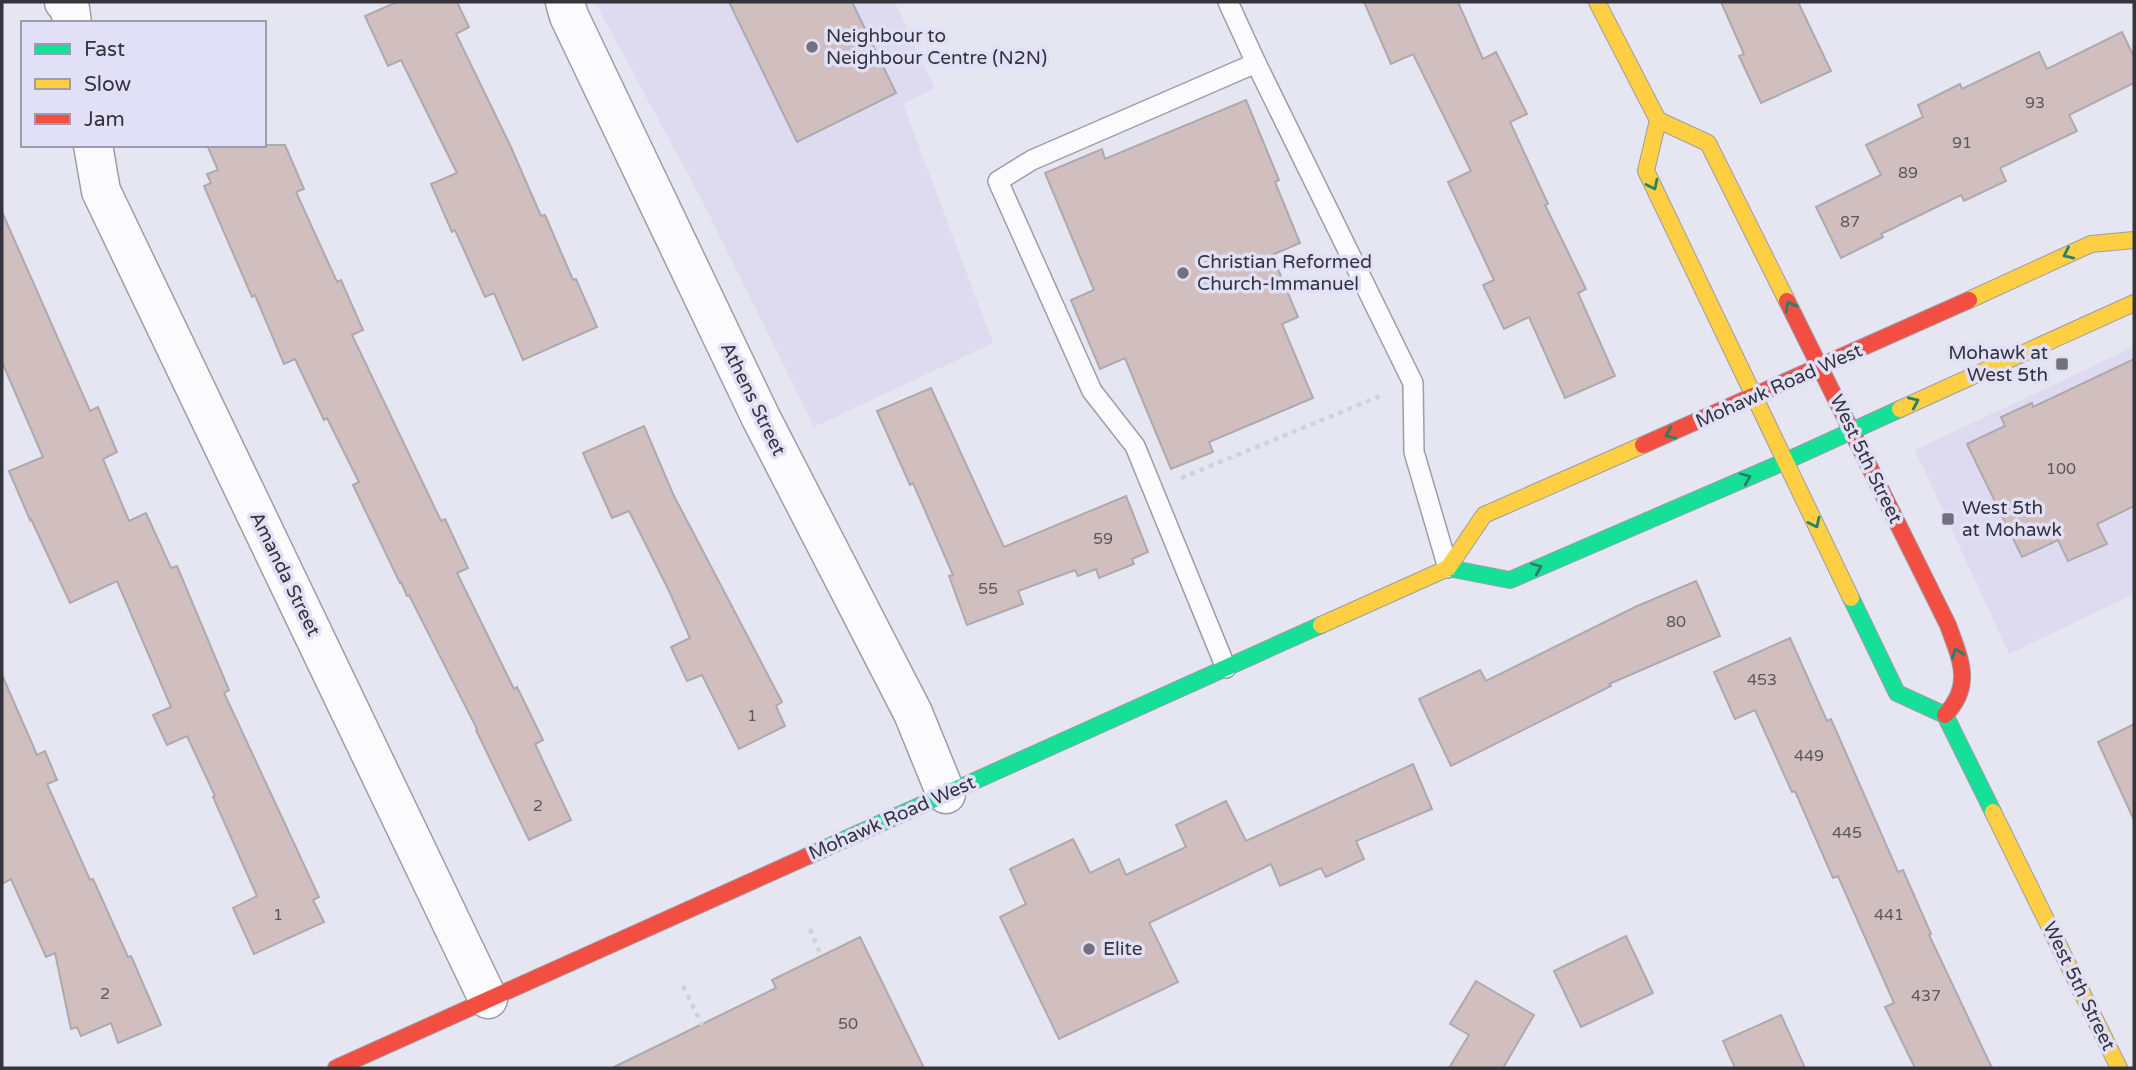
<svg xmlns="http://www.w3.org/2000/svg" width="2136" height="1070" font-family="'Varela Round',sans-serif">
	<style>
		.built { fill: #dedbf1 }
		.building { fill: #d1bfc0; stroke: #aea9ad; stroke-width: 2 }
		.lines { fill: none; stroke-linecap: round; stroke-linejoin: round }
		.lane-casing { stroke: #9e9da7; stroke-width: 22 }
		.street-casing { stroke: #9e9da7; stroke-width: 41 }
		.fast-casing { stroke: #9e9da7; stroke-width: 18 }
		.slow-casing { stroke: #9e9da7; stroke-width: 18 }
		.jam-casing { stroke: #9e9da7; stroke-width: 18 }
		.path { stroke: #d3d3d7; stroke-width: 4.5; stroke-dasharray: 5 5; stroke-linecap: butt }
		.lane { stroke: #fbfbfd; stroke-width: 19 }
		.street { stroke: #fbfbfd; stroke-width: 38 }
		.fast { stroke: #16e098; stroke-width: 16 }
		.slow { stroke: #ffcf43; stroke-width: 16 }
		.jam { stroke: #f24e42; stroke-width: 16 }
		.oneway { stroke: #278166 }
		.poi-dot { fill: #73727c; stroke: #e2e0f7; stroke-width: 2.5 }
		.labels { text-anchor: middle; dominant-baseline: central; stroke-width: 7; stroke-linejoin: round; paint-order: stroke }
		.number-label { font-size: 16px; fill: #5c575e }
		.poi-label { font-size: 19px; fill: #35343d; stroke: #e2e0f7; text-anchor: start }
		.street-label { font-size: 19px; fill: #35343d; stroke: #e2e0f7 }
	</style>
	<rect width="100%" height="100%" fill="#e6e5f2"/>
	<g class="built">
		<polygon points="595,2 895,2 935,88 903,104 993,343 814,427 705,206"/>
		<polygon points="2134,347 2134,594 2009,654 1915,450"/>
	</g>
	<g class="building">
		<polygon points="397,2 457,2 469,27 456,34 510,145 541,216 545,215 573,280 576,279 597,327 523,360 494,293 485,297 455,230 452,232 431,184 457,173 401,60 388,66 365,16"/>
		<polygon points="729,2 852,2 896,93 797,142"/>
		<polygon points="1364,2 1458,2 1483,59 1496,52 1527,114 1510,122 1548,204 1545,205 1586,289 1578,293 1615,376 1565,398 1529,317 1504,329 1483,285 1494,280 1448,182 1471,171 1413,54 1391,64"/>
		<polygon points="1721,2 1798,2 1831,71 1761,103 1739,56 1744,54"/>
		<polygon points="2122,32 2134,57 2134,83 2069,115 2077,131 2000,168 2006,181 1964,201 1961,195 1881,234 1883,237 1841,258 1816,207 1881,175 1866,145 1923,117 1918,105 1960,84 1962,89 2039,52 2047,69"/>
		<polygon points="1246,100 1279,180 1275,182 1300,243 1272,255 1298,317 1282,324 1313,398 1209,442 1213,452 1171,469 1125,358 1100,369 1071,300 1094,290 1045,173 1102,149 1105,159"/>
		<polygon points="207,145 285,145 304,189 296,192 337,282 341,280 363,330 352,335 441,521 445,519 468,568 457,573 514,689 517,687 543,740 535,744 571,820 529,840 476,730 477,729 409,595 407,596 401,582 400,583 353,485 359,482 327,418 324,420 295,359 284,364 255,295 252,297 204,186 211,183 207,174 218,170"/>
		<polygon points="2,212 90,411 98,407 117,452 103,459 129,521 146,513 171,568 177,566 229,690 224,693 319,897 313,900 324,922 254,954 233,908 257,896 213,797 215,796 187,736 167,745 153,715 171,707 117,581 70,603 31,519 30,520 9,471 43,457 2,362"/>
		<polygon points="2134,359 2134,506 2097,524 2107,544 2068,561 2058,540 2022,557 1967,444 2005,426 2001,417 2032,403 2033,407"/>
		<polygon points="931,388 1004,547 1126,496 1148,552 1132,559 1134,564 1099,578 1096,569 1078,576 1075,570 1018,591 1023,604 967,625 949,576 953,575 913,483 910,485 877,411"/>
		<polygon points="644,426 673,494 782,702 776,706 785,726 739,749 702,675 687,681 671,647 690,638 669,591 629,511 612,518 583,453"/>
		<polygon points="1696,581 1720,636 1609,684 1611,686 1451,766 1419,699 1480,670 1486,681 1635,607"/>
		<polygon points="1790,638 1827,721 1831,719 1898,872 1903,870 1931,934 1929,935 1992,1068 1915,1068 1885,1007 1894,1003 1838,876 1833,878 1795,791 1792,792 1755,710 1735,719 1714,672"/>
		<polygon points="2,675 37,755 45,751 57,780 47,784 90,880 93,879 128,957 131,956 161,1025 118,1043 111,1023 81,1036 77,1027 71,1029 55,953 46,957 11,879 2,884"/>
		<polygon points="2134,724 2134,820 2098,742"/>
		<polygon points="1413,764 1432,809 1356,841 1364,859 1326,877 1321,868 1280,886 1271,864 1149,923 1178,982 1059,1039 1000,917 1026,904 1010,869 1073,839 1090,873 1119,859 1126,875 1186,847 1176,825 1226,801 1246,841"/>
		<polygon points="1626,936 1653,993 1581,1027 1554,971"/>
		<polygon points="860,937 924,1068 612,1068 776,988 772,980"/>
		<polygon points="1476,981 1534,1015 1503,1068 1449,1068 1469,1035 1450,1024"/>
		<polygon points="1781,1015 1805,1068 1735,1068 1723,1041"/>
	</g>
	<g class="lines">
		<g class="lane-casing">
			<g id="lane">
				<polyline points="1228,2 1256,63 1413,383 1414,452 1448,568"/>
				<polyline points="1226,668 1135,446 1092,391 998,181 1032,160 1256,63"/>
			</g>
		</g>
		<g class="street-casing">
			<g id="street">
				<polyline points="64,2 70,9 72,23"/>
				<polyline points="565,2 569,16 761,418 913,713 946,794"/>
				<polyline points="93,145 101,191 488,999"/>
			</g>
		</g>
		<g class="fast-casing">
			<g id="fast">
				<polyline points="1448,568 1510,580 1786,461 1900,409"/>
				<polyline points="1851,598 1897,693 1945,715 1993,812"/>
				<polyline points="808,856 1321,625"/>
			</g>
		</g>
		<g class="slow-casing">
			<g id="slow">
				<polyline points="1597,2 1658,120 1708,143 1787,301"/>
				<polyline points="1658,120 1646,171 1851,598"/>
				<polyline points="1969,300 2091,244 2134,240"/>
				<polyline points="1900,409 2134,303"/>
				<polyline points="1321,625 1448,568 1484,515 1643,445"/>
				<polyline points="1993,812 2119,1068"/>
			</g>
		</g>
		<g class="jam-casing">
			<g id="jam">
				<path d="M1787 301 1948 625C1960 659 1974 685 1945 715"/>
				<polyline points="1643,445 1969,300"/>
				<polyline points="336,1068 808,856"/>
			</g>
		</g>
		<g class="path">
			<polyline points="1181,478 1383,395"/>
			<polyline points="810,929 821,956"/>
			<polyline points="683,986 702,1025"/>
		</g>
		<use href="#lane" class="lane"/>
		<use href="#street" class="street"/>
		<use href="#fast" class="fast"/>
		<use href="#slow" class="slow"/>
		<use href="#jam" class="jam"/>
	</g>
	<defs><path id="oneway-chevron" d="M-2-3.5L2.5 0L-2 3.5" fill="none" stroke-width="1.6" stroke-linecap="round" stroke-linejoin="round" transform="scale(1.75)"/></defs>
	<g class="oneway">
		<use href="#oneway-chevron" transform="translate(1653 185) rotate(64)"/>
		<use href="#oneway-chevron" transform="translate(2068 254) rotate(155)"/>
		<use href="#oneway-chevron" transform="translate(1790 306) rotate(-117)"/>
		<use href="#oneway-chevron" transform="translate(1914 402) rotate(-24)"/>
		<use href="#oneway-chevron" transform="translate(1670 434) rotate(156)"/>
		<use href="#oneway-chevron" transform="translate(1746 478) rotate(-23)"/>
		<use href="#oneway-chevron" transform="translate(1815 523) rotate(64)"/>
		<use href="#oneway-chevron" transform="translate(1537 568) rotate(-23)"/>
		<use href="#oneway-chevron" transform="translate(1957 653) rotate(-108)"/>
	</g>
	<g class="poi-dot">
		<circle cx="812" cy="47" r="7"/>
		<circle cx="1183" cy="273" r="7"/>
		<rect x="2055" y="357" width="14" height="14" rx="3.5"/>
		<rect x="1941" y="512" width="14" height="14" rx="3.5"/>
		<circle cx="1089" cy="949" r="7"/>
	</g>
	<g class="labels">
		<g class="number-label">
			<text x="2035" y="103">93</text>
			<text x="1962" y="143">91</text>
			<text x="1908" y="173">89</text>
			<text x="1850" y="222">87</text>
			<text x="2061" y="469">100</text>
			<text x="1103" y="539">59</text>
			<text x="988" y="589">55</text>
			<text x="1676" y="622">80</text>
			<text x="1762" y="680">453</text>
			<text x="752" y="716">1</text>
			<text x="1809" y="756">449</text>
			<text x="538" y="806">2</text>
			<text x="1847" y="833">445</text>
			<text x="278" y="915">1</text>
			<text x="1889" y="915">441</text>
			<text x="105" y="994">2</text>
			<text x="1926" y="996">437</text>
			<text x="848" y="1024">50</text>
		</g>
		<g class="poi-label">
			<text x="826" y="36">Neighbour to<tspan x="826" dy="22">Neighbour Centre (N2N)</tspan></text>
			<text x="1197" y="262">Christian Reformed<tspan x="1197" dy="22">Church-Immanuel</tspan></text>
			<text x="2048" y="353" text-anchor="end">Mohawk at<tspan x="2048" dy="22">West 5th</tspan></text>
			<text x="1962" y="508">West 5th<tspan x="1962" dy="22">at Mohawk</tspan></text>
			<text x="1103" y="949">Elite</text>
		</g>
		<g class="street-label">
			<text transform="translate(1779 386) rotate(-24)">Mohawk Road West</text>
			<text transform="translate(753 399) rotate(64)">Athens Street</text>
			<text transform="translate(1866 459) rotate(64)">West 5th Street</text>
			<text transform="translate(285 574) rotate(64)">Amanda Street</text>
			<text transform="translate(892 818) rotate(-24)">Mohawk Road West</text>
			<text transform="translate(2079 986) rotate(64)">West 5th Street</text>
		</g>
	</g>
	<rect width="2136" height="1070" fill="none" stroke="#35343d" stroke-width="7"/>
	<rect x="21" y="21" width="245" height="126" fill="#e2e0f7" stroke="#9d9bad" stroke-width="2"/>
	<rect x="35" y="44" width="35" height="10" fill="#16e098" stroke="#9d9bad" stroke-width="2"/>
	<text x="84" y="56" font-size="21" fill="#35343d">Fast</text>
	<rect x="35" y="79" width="35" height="10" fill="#ffcf43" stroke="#9d9bad" stroke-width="2"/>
	<text x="84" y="91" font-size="21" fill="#35343d">Slow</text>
	<rect x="35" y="114" width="35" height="10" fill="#f24e42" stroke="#9d9bad" stroke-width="2"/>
	<text x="84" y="126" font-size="21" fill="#35343d">Jam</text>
</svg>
